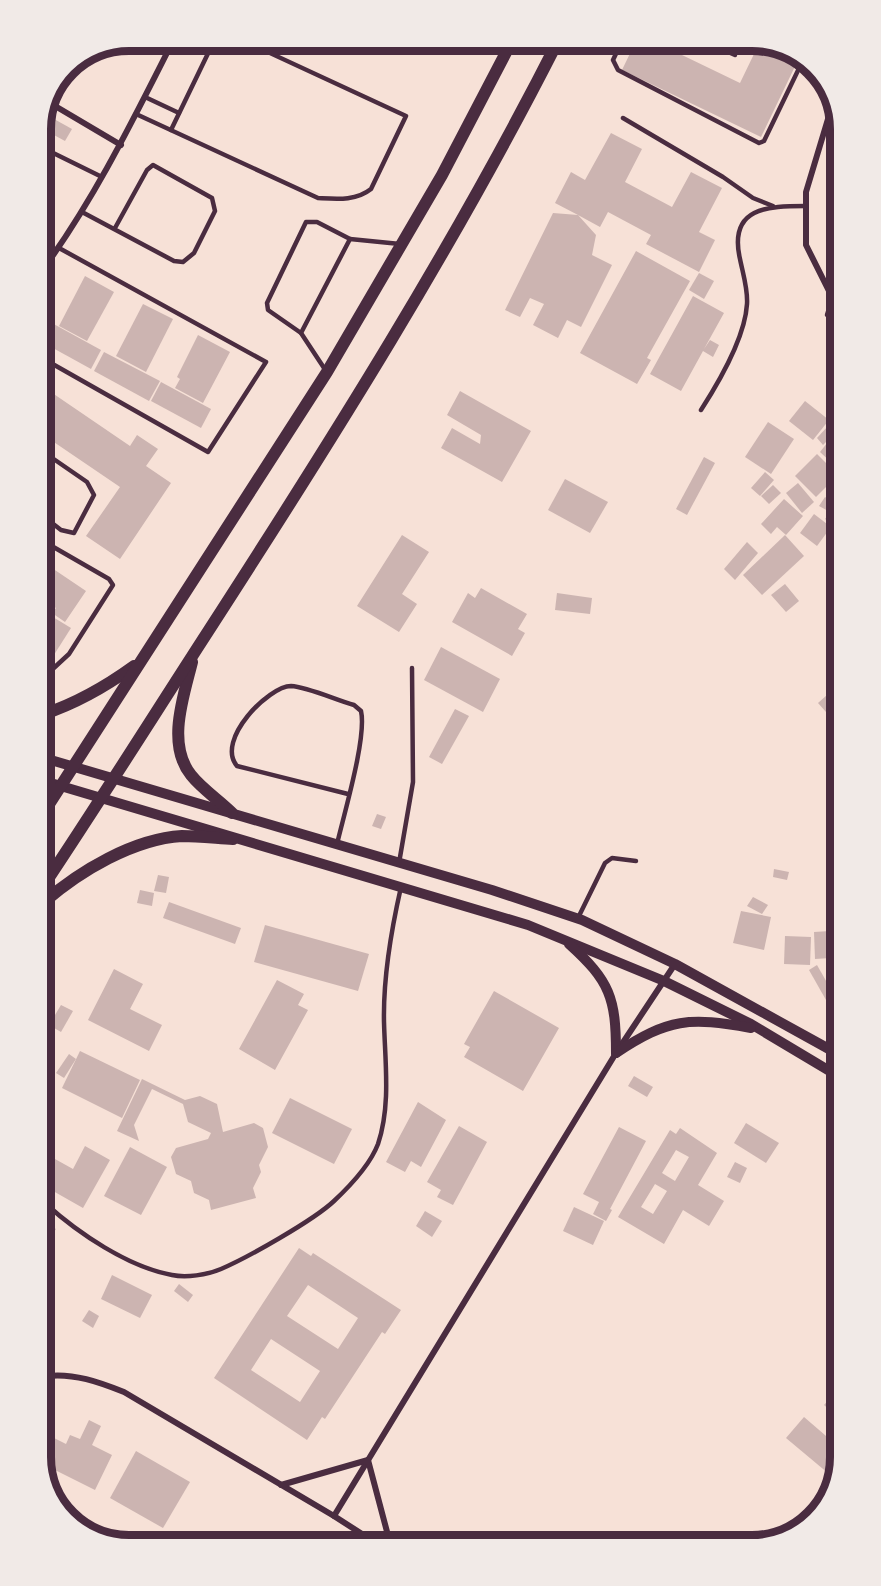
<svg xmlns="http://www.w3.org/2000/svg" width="881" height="1586" font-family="'Exo 2',sans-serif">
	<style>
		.building { fill: #ccb4b1; fill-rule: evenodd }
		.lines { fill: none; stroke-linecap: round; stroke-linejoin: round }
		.service { stroke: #4a2c40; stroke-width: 4.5 }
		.minor { stroke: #4a2c40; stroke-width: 6 }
		.tertiary { stroke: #4a2c40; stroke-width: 10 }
		.secondary { stroke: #4a2c40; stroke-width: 12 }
		.rim { fill: none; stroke: #4a2c40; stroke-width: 8 }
	</style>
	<rect width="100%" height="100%" fill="#f7e1d7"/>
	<g class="building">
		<polygon points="636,41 653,41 740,83 754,54 727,41 758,41 800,56 761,137 622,70"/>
		<polygon points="45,114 72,129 65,141 41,128"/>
		<polygon points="611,133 642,149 625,182 672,207 691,172 722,188 699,232 715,240 699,272 646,244 651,235 608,212 600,227 578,215 596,235 592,255 612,265 581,327 567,320 558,338 533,325 544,304 530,298 520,317 505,310 553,213 578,215 555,203 571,172 585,180"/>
		<polygon points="41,169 48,173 41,187"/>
		<polygon points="636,251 690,281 647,358 651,360 637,384 580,353"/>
		<polygon points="699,273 714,281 704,299 689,290"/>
		<polygon points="85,276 114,292 87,341 59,326"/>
		<polygon points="693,296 724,313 704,349 710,340 719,345 713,357 703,351 681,391 650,374"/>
		<polygon points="143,304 173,319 146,372 116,356"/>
		<polygon points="50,322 101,350 91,369 42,342"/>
		<polygon points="198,335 230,352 203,403 175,388 180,379 177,377"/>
		<polygon points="104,352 160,381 149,401 94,371"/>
		<polygon points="161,382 211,409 201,428 151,401"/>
		<polygon points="42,386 130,446 137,435 158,449 146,466 171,483 120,559 86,536 120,487 42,434"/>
		<polygon points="460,391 531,431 502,482 441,448 452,428 480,444 481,435 447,415"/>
		<polygon points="805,401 829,420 813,440 789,421"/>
		<polygon points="768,422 794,439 771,474 745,457"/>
		<polygon points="828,426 835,433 823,445 817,438"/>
		<polygon points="835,433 835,466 820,452"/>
		<polygon points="817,454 835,472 836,477 816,497 795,476"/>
		<polygon points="704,457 715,463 687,515 676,509"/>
		<polygon points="765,472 774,480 760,496 751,488"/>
		<polygon points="565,479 608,502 590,533 548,510"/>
		<polygon points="798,483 814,502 802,513 786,493"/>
		<polygon points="773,485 781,493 769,504 761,496"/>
		<polygon points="825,497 835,504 830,512 836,506 836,528 825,519 830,512 819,506"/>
		<polygon points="784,499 803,516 786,535 777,527 771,534 761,524"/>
		<polygon points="814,514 831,527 817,546 800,533"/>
		<polygon points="402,535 429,552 402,594 417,604 399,632 357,606"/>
		<polygon points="785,535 804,556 762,595 743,575"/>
		<polygon points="747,542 758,553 735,580 724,569"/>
		<polygon points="43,562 86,591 65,622 52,613 56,608 47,602 43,608"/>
		<polygon points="785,584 799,601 786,612 771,595"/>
		<polygon points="481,588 527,614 518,629 525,633 512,656 452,622 468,593 475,598"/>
		<polygon points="557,593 592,598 590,614 555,610"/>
		<polygon points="43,611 71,628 52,658 43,652"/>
		<polygon points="441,647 500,679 483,712 424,680"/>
		<polygon points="827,695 835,704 826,712 818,703"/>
		<polygon points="455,709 469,716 442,764 429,757"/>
		<polygon points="377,814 386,817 381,829 372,826"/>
		<polygon points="774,869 789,872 787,880 773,877"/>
		<polygon points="158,875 169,877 166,893 154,891"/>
		<polygon points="140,890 154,893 152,906 137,903"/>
		<polygon points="753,897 768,905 762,914 747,906"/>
		<polygon points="169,902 241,928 235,944 163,918"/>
		<polygon points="741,911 771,917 764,950 733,943"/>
		<polygon points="265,925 369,954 358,991 254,962"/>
		<polygon points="830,931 831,958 815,959 814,932"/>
		<polygon points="785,936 811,937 810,965 784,964"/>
		<polygon points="838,956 838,974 830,960"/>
		<polygon points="817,965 834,995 826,1000 809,970"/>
		<polygon points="114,969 143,984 130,1009 162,1025 149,1051 88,1020"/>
		<polygon points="277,980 304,994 298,1005 308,1010 275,1070 239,1049"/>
		<polygon points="494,991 559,1028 523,1091 464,1057 470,1047 464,1044"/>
		<polygon points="61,1005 73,1011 61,1032 49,1025"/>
		<polygon points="80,1051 140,1080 122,1118 62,1088"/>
		<polygon points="69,1054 76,1059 64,1078 56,1073"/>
		<polygon points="634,1076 653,1087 647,1097 628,1086"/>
		<polygon points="142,1079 185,1100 200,1096 217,1104 223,1132 254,1123 263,1128 268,1147 259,1165 261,1172 253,1188 256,1198 211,1210 209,1200 194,1193 191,1181 176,1174 171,1157 176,1148 208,1139 211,1133 188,1122 183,1104 152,1089 134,1125 139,1141 117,1131"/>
		<polygon points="290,1098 352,1129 334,1164 272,1133"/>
		<polygon points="418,1102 446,1120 421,1167 411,1161 405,1172 386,1162"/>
		<polygon points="746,1123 779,1143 766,1163 734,1143"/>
		<polygon points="459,1126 487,1142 453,1205 437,1197 441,1190 427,1182"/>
		<polygon points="619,1127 646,1141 610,1209 612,1210 606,1221 593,1214 599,1202 583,1194"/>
		<path d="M680 1128 717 1153 698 1185 724 1201 709 1226 683 1210 664 1244 618 1217 670 1130 676 1134ZM676 1150 689 1157 675 1181 662 1173ZM655 1184 667 1191 653 1214 641 1207Z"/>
		<polygon points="85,1146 110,1160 83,1208 46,1187 46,1154 73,1169"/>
		<polygon points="130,1147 167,1167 141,1215 104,1196"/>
		<polygon points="735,1162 747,1168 740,1183 727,1177"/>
		<polygon points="574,1207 604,1221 593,1245 563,1231"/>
		<polygon points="425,1211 442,1221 432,1237 416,1226"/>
		<polygon points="46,1223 56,1229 46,1244"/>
		<path d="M299 1248 311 1256 313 1253 401 1310 385 1334 382 1332 325 1419 322 1417 307 1440 214 1378ZM308 1285 358 1318 338 1349 287 1316ZM271 1339 320 1371 300 1402 251 1370Z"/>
		<polygon points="112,1275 152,1295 140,1318 101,1299"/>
		<polygon points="179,1284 193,1295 188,1302 174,1291"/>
		<polygon points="89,1310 99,1316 93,1328 82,1321"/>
		<polygon points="840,1387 840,1419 824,1405"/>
		<polygon points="804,1417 840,1448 840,1463 835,1479 786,1438"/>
		<polygon points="89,1420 101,1426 92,1445 112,1455 95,1490 47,1466 47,1442 50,1436 66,1444 70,1435 80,1439"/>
		<polygon points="136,1451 190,1482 163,1528 110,1498"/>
		<polygon points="84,1519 87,1533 80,1530 71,1521"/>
		<polygon points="283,1532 303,1544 276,1544"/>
	</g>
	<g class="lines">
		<g class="service">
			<polyline points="622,41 613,60 618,70 759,143 764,141 804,58"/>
			<polyline points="703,41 735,55"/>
			<polyline points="145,97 179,113"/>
			<path d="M136 114 318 198C337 199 356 201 371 189L406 116 244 41"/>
			<polyline points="623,118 723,177 753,198 773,206"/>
			<polyline points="171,130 214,41"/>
			<polyline points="41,147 102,177"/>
			<polyline points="82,212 174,261 183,262 194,253 215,211 212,198 153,165 147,170 115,228"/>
			<polyline points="827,315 832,299"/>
			<polyline points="301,333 268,310 267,303 306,222 317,222 350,239"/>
			<polyline points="42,358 208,452 266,362 59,248"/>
			<polyline points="326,371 301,333 350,239 400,244"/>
			<path d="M701 410C719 382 745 338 747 304 748 289 743 274 740 259 728 207 768 206 806 206"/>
			<polyline points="42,451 87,482 94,495 74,533 61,530 43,516"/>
			<polyline points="43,541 109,579 113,585 69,654 43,678"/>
			<path d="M337 844C344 814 367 737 361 711L354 705C336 700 308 687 291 686 269 686 215 740 237 766L348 794"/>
			<polyline points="399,863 413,782 412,668"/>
			<polyline points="578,918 605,863 612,858 636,861"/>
			<path d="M46 1204C78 1233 128 1267 172 1275 186 1278 207 1275 221 1269 247 1258 314 1220 334 1201 350 1186 370 1165 378 1144 391 1105 385 1062 384 1022 383 976 391 931 401 887"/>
		</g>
		<g class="minor">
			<polyline points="834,99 806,192 806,245 835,303"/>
			<polyline points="50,103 121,145"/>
			<path d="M41 272C94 200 133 120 173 41"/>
			<path d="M47 1376C74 1373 99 1382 124 1392L334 1516 616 1053 675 964"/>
			<polyline points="281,1485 368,1460 390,1543"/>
			<polyline points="334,1516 376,1543"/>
		</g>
		<g class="tertiary">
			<polyline points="44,758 492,890 582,920 675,964 838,1054"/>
			<polyline points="44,781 528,925 664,981 751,1024 838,1076"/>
			<path d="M569 944C610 981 616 998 616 1053"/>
			<path d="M616 1053C669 1018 689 1017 751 1028"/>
		</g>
		<g class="secondary">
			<path d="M192 662C184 695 166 744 191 775 202 789 219 800 232 813"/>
			<path d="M44 714C77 703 105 687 134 666"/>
			<polyline points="44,812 327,372 442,175 512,41"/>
			<path d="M44 885C100 801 154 715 209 630 333 438 454 246 558 41"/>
			<path d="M44 902C80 871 133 839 182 836 198 836 216 838 233 839"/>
		</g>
	</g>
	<path d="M0 0H881V1586H0ZM129 51H752A78 78 0 0 1 830 129V1457A78 78 0 0 1 752 1535H129A78 78 0 0 1 51 1457V129A78 78 0 0 1 129 51Z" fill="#f1eae7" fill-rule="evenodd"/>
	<path class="rim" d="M129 51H752A78 78 0 0 1 830 129V1457A78 78 0 0 1 752 1535H129A78 78 0 0 1 51 1457V129A78 78 0 0 1 129 51Z"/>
</svg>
